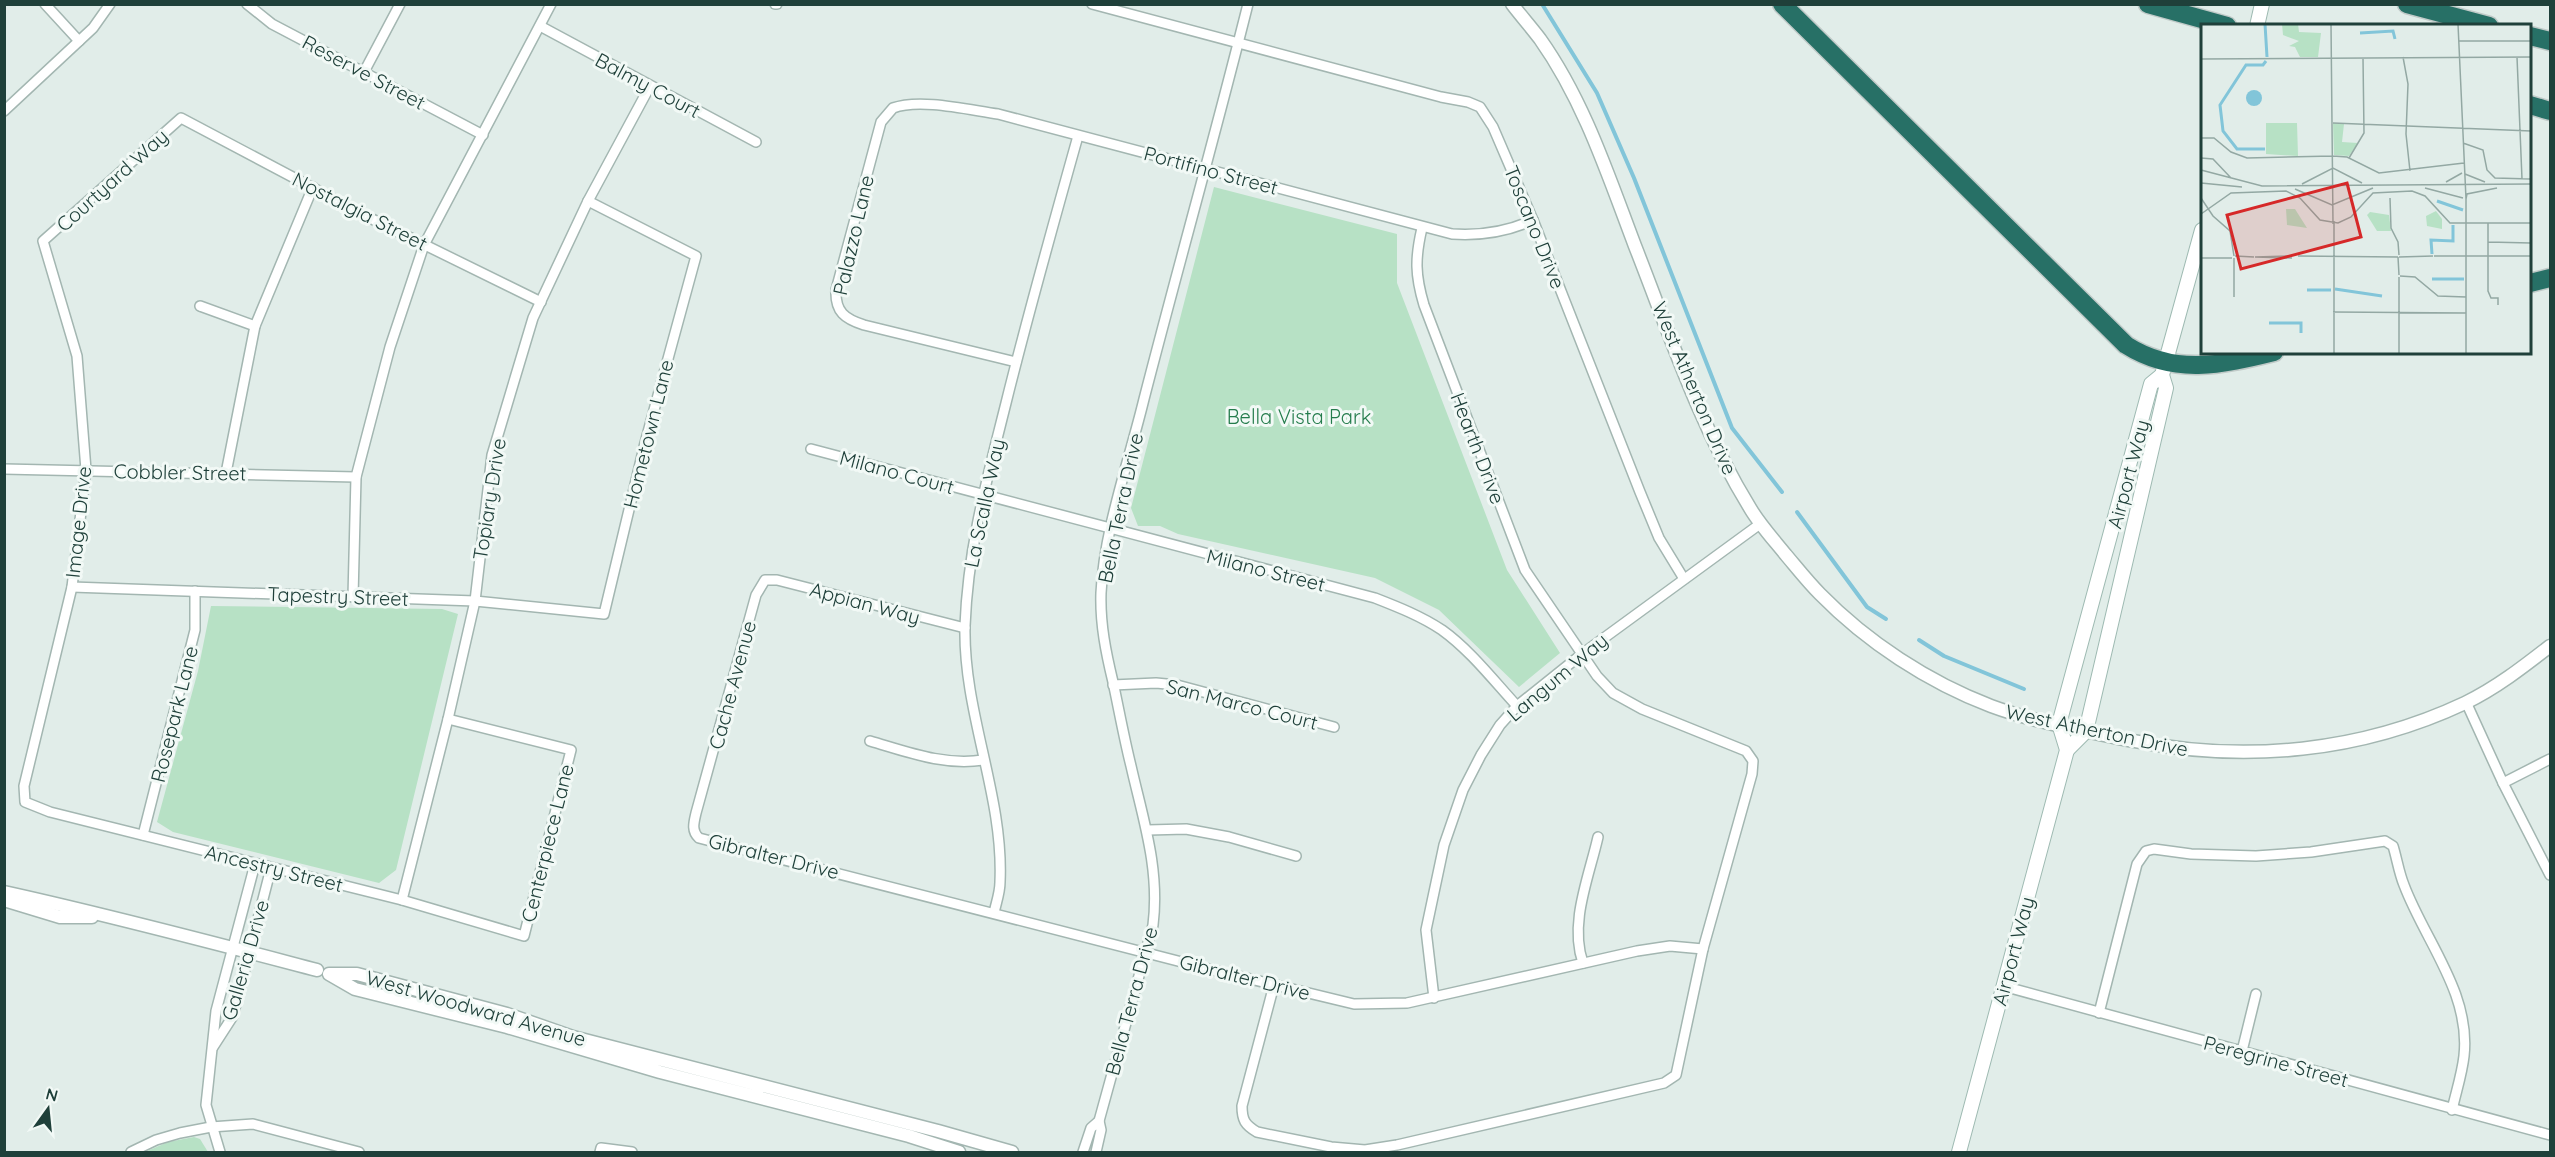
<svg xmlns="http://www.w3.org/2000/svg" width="2555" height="1157" font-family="Quicksand,sans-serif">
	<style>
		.green { fill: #b7e1c5 }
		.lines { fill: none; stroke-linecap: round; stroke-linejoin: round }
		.stream { stroke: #82c5d9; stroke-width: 4 }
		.minor-casing { stroke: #a3b6b1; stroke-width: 12 }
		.tertiary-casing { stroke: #a3b6b1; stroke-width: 15 }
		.secondary-casing { stroke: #9ebab2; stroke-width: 16 }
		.motorway-casing { stroke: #c0cac8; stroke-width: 21 }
		.minor { stroke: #fff; stroke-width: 9 }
		.tertiary { stroke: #fff; stroke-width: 12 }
		.secondary { stroke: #fff; stroke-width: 14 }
		.motorway { stroke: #277066; stroke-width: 18 }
		.labels { text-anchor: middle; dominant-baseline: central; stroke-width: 6; stroke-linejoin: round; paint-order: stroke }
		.street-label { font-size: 20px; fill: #1f403a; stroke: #f2f9f6 }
		.park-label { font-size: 20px; fill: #247c4c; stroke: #f2f9f6 }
		.inset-river { fill: none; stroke: #82c5d9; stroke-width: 3 }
		.inset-road { fill: none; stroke: #93a8a3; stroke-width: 1.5 }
		.view { fill: #d62828; fill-opacity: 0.15; stroke: #d62828; stroke-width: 3 }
		.inset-edge { fill: none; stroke: #1f403a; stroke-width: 3 }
	</style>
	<rect width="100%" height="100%" fill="#e1ede9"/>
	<g class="green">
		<polygon points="1214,187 1397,234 1397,283 1507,570 1560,653 1519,687 1439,610 1375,578 1178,534 1160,526 1138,526 1131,508"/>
		<polygon points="211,606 442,609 458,614 396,870 379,883 173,832 157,822 198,671"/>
		<polygon points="194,1137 200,1139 208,1152 145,1152 168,1142"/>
	</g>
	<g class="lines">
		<g class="stream">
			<polyline points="1542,4 1597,93 1634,178 1732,428 1782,492"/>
			<polyline points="1797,512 1867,607 1886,619"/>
			<polyline points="1919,640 1944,656 2024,689"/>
		</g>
		<g class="minor-casing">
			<g id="minor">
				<polyline points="45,4 79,41"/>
				<polyline points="247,4 272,24 483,135"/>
				<polyline points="775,4 777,4"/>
				<polyline points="1092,4 1441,97 1468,102 1480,107 1493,127 1533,220 1640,492 1659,538 1684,579"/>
				<polyline points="540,26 756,142"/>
				<polyline points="364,72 400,4"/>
				<polyline points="4,111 93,28 110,4"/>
				<polyline points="200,306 255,326"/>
				<path d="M1016 362 864 325C845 319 835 312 836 290L881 122 893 108C920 98 969 110 998 114L1452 234C1481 236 1507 232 1533 220"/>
				<path d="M811 449 1375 598C1398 607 1421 616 1442 630 1470 650 1494 681 1517 706"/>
				<polyline points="4,469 356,477"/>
				<polyline points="226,473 255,326 313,187"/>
				<polyline points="72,587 475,601 604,614 645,443 696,256 588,201"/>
				<polyline points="353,597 356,477 390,347 424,245 551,4"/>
				<path d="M965 628 777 580H765L756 595 696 813C694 822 691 831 699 838L1209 969 1354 1004 1407 1003 1637 951 1670 946 1703 949"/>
				<polyline points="1113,685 1156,683 1177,685 1334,727"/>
				<polyline points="2466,702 2503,783 2550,875"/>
				<polyline points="448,719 571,750 524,936 402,900 50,812 25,802 24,786 72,587 86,470 77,356 43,241 181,118 368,217 541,302"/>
				<path d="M870 741C908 752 944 766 983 760"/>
				<polyline points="2503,783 2550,759"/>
				<polyline points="1148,830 1186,829 1229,837 1296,856"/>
				<polyline points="143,835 195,630 195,591"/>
				<polyline points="402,900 448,719 475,601 492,455 533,318 588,201 650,86"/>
				<path d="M994 913C996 903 1000 893 1000 882 1004 796 963 713 965 626 968 547 987 479 1006 403 1028 314 1053 225 1078 136"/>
				<path d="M1583 963C1569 923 1589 877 1598 837"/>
				<path d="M1274 985 1242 1106C1242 1120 1245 1125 1257 1132L1331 1147 1365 1150 1397 1145 1664 1083 1676 1075 1703 949 1752 774 1753 761 1746 751 1642 709 1613 693 1597 676 1525 570 1424 305C1415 275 1415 258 1422 228"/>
				<polyline points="2003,986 2550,1135"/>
				<polyline points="1434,998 1426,930 1444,845 1463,790 1481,755 1500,725 1517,706 1582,654 1760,524"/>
				<path d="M2099 1013 2137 864 2146 851 2154 849 2191 854 2256 856 2311 852 2385 841 2393 846C2397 859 2399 873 2404 885 2425 941 2471 993 2464 1056 2462 1074 2456 1092 2452 1110"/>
				<polyline points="213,1047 233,1016 271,868"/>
				<polyline points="2242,1051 2256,994"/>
				<path d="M1099 1121 1153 925C1160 869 1143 819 1131 766 1124 738 1119 710 1113 682 1106 653 1100 624 1101 593 1104 530 1129 461 1144 399 1178 267 1215 136 1248 4"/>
				<polyline points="131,1152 156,1140 180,1133 211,1127 253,1124 359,1152"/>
				<polyline points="220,1152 206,1105 216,1011 255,864"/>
				<polyline points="600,1152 601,1148 632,1152"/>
				<polyline points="1083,1152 1091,1128 1099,1121 1101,1130 1096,1152"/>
			</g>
		</g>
		<g class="tertiary-casing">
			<g id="tertiary">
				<path d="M1512 4C1521 16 1531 27 1540 39 1584 101 1608 175 1635 246 1670 335 1700 427 1750 508 1760 525 1774 540 1786 555 1797 568 1808 582 1820 594 1867 642 1928 682 1991 706 2037 723 2086 731 2134 741 2246 763 2361 752 2465 703 2496 688 2523 667 2550 646"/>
				<path d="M4 892C109 915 214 943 317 970"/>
				<polyline points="4,900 60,917 92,917"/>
				<polyline points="959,1152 909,1136 660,1072 507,1027 355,989 329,974 357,974 507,1014 573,1037 938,1131 1012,1152"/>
			</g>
		</g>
		<g class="secondary-casing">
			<g id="secondary">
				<polyline points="2257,26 2262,4"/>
				<polyline points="2067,750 2086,731 2166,388 2162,375 2202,230"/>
				<polyline points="1959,1152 2067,750 2059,724 2151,384 2162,375"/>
			</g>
		</g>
		<g class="motorway-casing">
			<g id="motorway">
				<path d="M1782 4 2126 345C2175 376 2221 365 2274 352"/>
				<polyline points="2148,4 2227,26"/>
				<polyline points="2407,4 2489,26"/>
				<polyline points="2530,36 2550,41"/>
				<polyline points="2530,105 2550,111"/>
				<polyline points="2530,283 2550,278"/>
			</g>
		</g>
		<use href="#minor" class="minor"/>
		<use href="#tertiary" class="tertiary"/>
		<use href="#secondary" class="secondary"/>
		<use href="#motorway" class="motorway"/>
	</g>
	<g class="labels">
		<g class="street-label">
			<text transform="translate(364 72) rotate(28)">Reserve Street</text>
			<text transform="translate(648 85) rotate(28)">Balmy Court</text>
			<text transform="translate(1211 170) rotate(15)">Portifino Street</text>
			<text transform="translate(112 180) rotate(-42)">Courtyard Way</text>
			<text transform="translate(360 211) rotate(27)">Nostalgia Street</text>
			<text transform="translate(1535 227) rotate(68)">Toscano Drive</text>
			<text transform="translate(853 235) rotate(-77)">Palazzo Lane</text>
			<text transform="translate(1695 388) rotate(67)">West Atherton Drive</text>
			<text transform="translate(648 434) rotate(-76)">Hometown Lane</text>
			<text transform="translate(1478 448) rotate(69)">Hearth Drive</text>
			<text transform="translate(180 472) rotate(1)">Cobbler Street</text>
			<text transform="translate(897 472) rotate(15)">Milano Court</text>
			<text transform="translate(2128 474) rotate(-75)">Airport Way</text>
			<text transform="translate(489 499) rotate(-81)">Topiary Drive</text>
			<text transform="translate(984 503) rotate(-78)">La Scalla Way</text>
			<text transform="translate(1120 508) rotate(-78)">Bella Terra Drive</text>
			<text transform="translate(78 522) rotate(-84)">Image Drive</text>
			<text transform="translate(1266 570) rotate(14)">Milano Street</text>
			<text transform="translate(338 596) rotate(2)">Tapestry Street</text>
			<text transform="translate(865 603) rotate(15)">Appian Way</text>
			<text transform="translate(1557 677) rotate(-40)">Langum Way</text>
			<text transform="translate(732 685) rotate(-75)">Cache Avenue</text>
			<text transform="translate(1242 704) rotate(14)">San Marco Court</text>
			<text transform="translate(174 714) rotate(-76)">Rosepark Lane</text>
			<text transform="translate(2097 730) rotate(12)">West Atherton Drive</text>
			<text transform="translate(547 843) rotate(-76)">Centerpiece Lane</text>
			<text transform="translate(774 856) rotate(14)">Gibralter Drive</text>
			<text transform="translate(274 868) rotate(14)">Ancestry Street</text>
			<text transform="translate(2013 951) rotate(-75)">Airport Way</text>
			<text transform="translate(245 960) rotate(-74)">Galleria Drive</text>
			<text transform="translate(1245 977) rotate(14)">Gibralter Drive</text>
			<text transform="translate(1131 1001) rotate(-75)">Bella Terra Drive</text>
			<text transform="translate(476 1008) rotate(16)">West Woodward Avenue</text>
			<text transform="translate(2276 1061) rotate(15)">Peregrine Street</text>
		</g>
		<g class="park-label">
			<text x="1299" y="416">Bella Vista Park</text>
		</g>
	</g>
	<g transform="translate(2201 24)">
		<rect width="330" height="330" fill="#e1ede9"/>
		<path d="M81 0H97L98 8 120 9 117 33H99L94 23 88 22 98 17 82 11ZM65 99H96L97 132 65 130ZM132 99 143 100 141 118 157 119 148 132 133 131ZM85 185H94L106 204 86 201ZM235 187 241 195V205L226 202 225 192ZM169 188 188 191 190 207H176L166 191Z" fill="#b7e1c5"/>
		<path d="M45 74a8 8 0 1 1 16 0a8 8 0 1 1-16 0Z" fill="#82c5d9"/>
		<path class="inset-river" d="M64 0 66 33M159 9 192 7 194 15M64 125H36L22 107 19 81 45 41H62L65 37M236 177 262 186M231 230 230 216 252 217V201M231 255H263M134 265 181 272M106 266H130M68 299H100V309"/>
		<path class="inset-road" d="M130 0 132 200M257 0 265 175V330M258 17H330M202 33 207 60 205 110 209 147M316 33 321 155M0 35 330 33M132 99 330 107M0 114H13L30 128 46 134 132 132M262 119 282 126 286 146 294 154 330 155M132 132 146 133 178 149 263 139M0 134 12 135 30 154M148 134 163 109 162 34M0 146 61 162 330 160M264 150 284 158M245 158 261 149M0 159 41 163M101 160 132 144 161 159M224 164 262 174M94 165 131 181 172 164M0 174 12 192 29 207 33 232M189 174 190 204 197 218 198 231M265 175 266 170 296 164M0 190 30 169 85 167 99 174 119 196 137 199 150 193 172 169 211 167 224 172 249 199H330M287 199V267L290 274H297V281M287 218 330 219M34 232 53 233M97 232 197 233M233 232H330M197 233 198 251M198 233 232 232M0 234H31M91 234 54 233 91 232M199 252 214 253 237 272 265 273M198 253V330M33 273V234M132 288 265 289M133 330V197"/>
		<path class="view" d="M146 159 160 213 40 245 26 191Z"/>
		<rect width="330" height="330" class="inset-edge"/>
	</g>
	<rect width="2555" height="1157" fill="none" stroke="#1f403a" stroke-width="12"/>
	<g transform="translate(48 1109) rotate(15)" stroke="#f2f9f6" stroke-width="4.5" paint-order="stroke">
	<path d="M0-4.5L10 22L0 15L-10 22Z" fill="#1f403a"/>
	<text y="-9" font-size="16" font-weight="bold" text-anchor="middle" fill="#1f403a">N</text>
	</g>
</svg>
